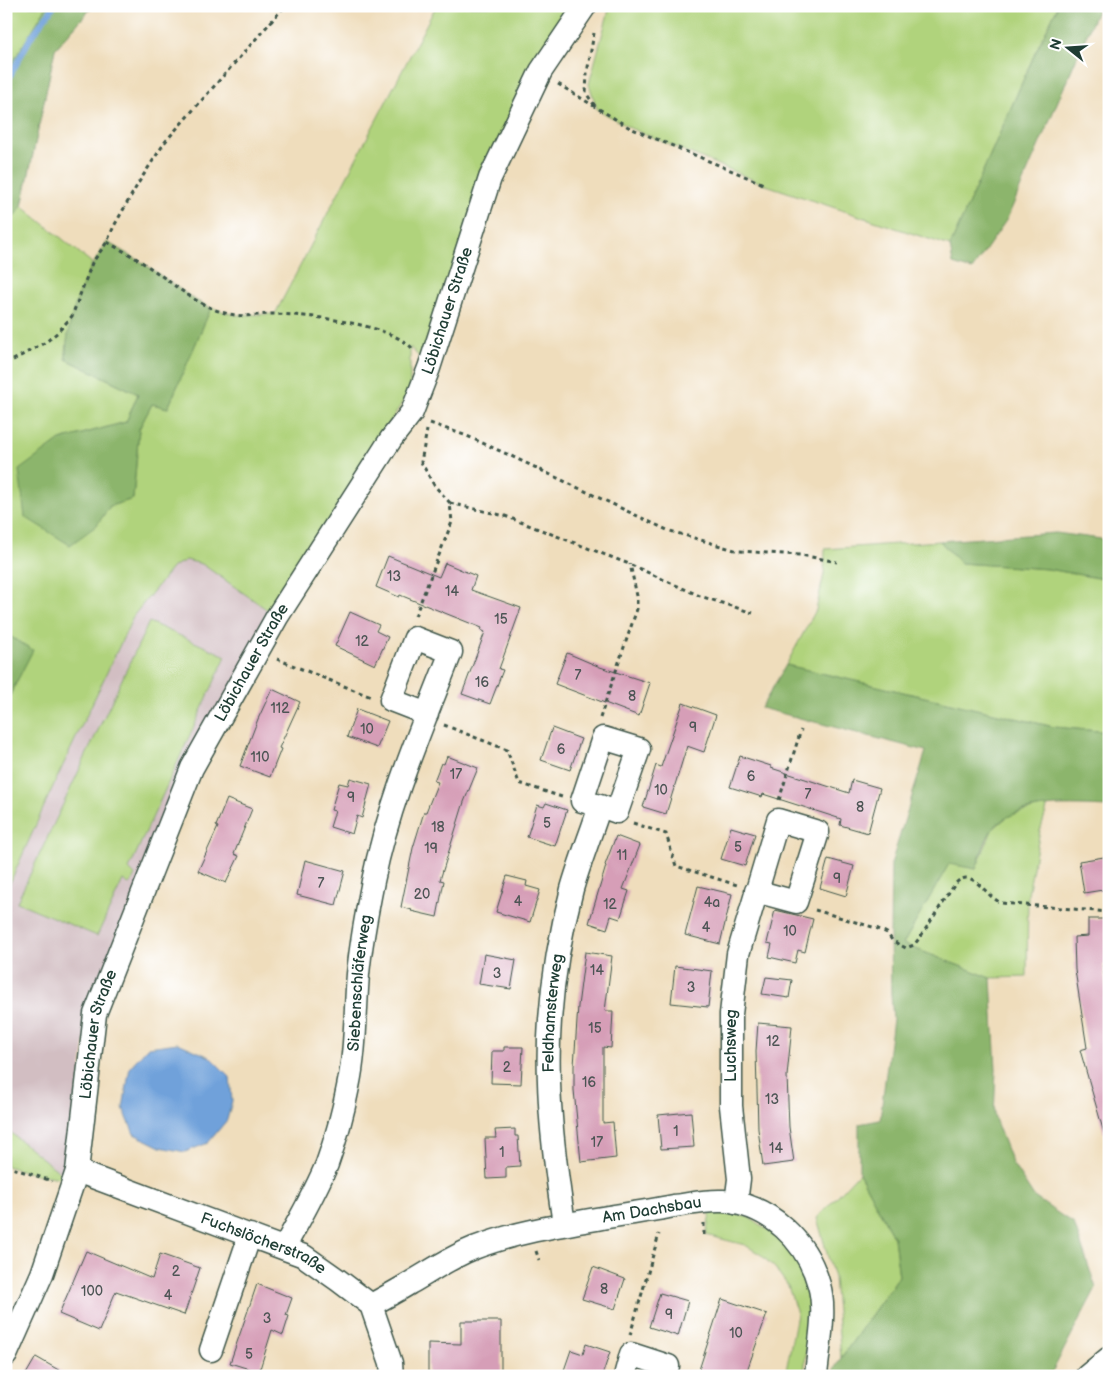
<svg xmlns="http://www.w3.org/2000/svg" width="1115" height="1382" font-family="'Balsamiq Sans',sans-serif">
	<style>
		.industrial { fill: #d2bec2 }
		.green { fill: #b0d37c; stroke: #688858 }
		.forest { fill: #8cb56c; stroke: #567950 }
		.water { fill: #6fa1da; stroke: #476f87 }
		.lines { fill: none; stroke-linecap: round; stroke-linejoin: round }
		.stream { stroke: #6fa1da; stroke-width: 6 }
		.building { fill: #d69eb7 }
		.minor-casing { stroke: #3e5548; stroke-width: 25 }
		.path { stroke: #3e5548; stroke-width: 3; stroke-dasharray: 4 4; stroke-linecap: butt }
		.minor { stroke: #fff; stroke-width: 22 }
		.labels { text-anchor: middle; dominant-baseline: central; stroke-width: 5; stroke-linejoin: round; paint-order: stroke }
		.number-label { font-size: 14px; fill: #4d5555 }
		.street-label { font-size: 16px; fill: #1f3d34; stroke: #fff }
	</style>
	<rect width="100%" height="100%" fill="#fff"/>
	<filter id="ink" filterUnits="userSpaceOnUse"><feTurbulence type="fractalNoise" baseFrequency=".02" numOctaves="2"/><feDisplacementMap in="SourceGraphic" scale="10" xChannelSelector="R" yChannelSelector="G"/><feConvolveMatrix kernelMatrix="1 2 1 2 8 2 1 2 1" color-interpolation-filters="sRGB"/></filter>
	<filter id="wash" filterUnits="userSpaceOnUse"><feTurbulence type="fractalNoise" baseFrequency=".0096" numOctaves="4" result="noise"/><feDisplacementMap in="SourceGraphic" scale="20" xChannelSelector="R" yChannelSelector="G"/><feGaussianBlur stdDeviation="1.12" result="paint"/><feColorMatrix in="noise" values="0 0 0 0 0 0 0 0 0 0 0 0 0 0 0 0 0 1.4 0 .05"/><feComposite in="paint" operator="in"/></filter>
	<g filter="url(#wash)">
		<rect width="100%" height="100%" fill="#efddbc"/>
		<polygon class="industrial" points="186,560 202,564 272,613 88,1011 68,1179 6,1129 6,892 54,785 134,614 173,567"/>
		<g class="green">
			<path d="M6 6H93L55 49 22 206 92 263C80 295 66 325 66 359L138 394 126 422 60 440 96 526 110 506 133 499 139 429 152 404 168 408 211 308 236 315 275 314 436 6H585L541 71 429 368 410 347V390L272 613 202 564 186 560 173 567 134 615 50 793 6 892V703L32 650 6 634Z"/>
			<polygon points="610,6 1058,6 1036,51 950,246 766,185 630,128 597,109 589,84"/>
			<polygon points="940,541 960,563 1048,569 1109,580 1109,732 1054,727 786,665 816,610 824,574 825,549"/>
			<polygon points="149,622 226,656 129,869 135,875 130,885 123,880 97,936 17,902"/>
			<polygon points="1048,805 1040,831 1028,894 1027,977 991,978 903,944 949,863 976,869 992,830 1008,816"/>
			<polygon points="6,1129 68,1179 34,1174 6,1166"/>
			<polygon points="859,1173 894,1238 899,1276 841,1358 834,1278 817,1218"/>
			<polygon points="711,1209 748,1217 779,1237 805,1271 810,1307 804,1376 785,1376 797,1314 788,1286 775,1268 760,1254 745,1245 706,1235"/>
		</g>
		<g class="forest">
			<polygon points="47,6 93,6 55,49 22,206 6,227 6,73"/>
			<polygon points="1058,6 1099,6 1007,219 972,270 953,264 950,246 1036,51"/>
			<path d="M107 242 143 263 195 300 211 308 168 408 152 404 139 429 133 499 110 506 96 526 70 545 25 517 19 470 60 440 126 422 138 394 66 359C66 318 84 275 107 242Z"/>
			<polygon points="1056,533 1109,540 1109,580 1048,569 960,563 940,541"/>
			<polygon points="6,634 33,650 6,703"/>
			<path d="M786 665 1054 727 1109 732V807C1075 806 1015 800 992 830 985 839 980 858 976 869L949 864 903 944 991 978 996 1069 994 1116 1012 1163 1034 1197 1074 1224 1096 1288 1050 1376H830L841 1358 899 1276 894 1238 859 1173V1124L880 1120 893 1019 891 995 890 935 891 864 926 751 761 708Z"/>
		</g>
		<polygon class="water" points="178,1043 210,1057 230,1077 232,1101 227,1120 208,1143 185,1152 160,1147 134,1134 123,1108 130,1067 148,1047"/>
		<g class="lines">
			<polyline class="stream" points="6,83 31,37 54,6"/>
		</g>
		<g id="blocks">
			<g class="building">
				<polygon points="388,556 439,577 445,563 476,576 471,590 521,608 499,669 503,670 490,704 462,694 485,632 481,630 482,628 400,595 399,597 376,587"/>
				<polygon points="350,612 379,625 376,631 388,637 375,665 335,646"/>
				<polygon points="567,653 600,667 650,683 639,716 555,684"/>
				<polygon points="272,689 300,702 279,748 281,749 270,777 240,766 258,719"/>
				<polygon points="683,703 716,715 704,752 687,746 666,814 643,807 656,765 661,767"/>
				<polygon points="357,709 388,721 377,748 347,737"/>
				<polygon points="552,728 581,739 570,770 541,760"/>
				<polygon points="447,756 478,768 464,802 440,880 444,881 437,917 411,911 412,910 401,907 413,848 424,812 426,812 438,782 434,781 441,763 444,764"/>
				<polygon points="740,756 771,766 771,768 849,793 852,780 880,788 868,833 840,825 841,819 763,794 762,797 730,787"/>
				<polygon points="350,778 371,784 362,818 357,816 352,834 330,827 335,811 331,810 339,783 348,785"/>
				<polygon points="227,799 252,809 234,854 239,856 226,883 198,871 218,827 216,826"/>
				<polygon points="546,803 567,810 555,846 527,837 537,805 544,807"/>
				<polygon points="731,827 755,834 745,866 721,859"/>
				<polygon points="616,836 640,845 623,889 629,891 620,919 611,916 607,929 589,923 606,866 605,865"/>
				<polygon points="1104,857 1109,889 1084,893 1079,861"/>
				<polygon points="828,859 854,866 846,896 820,888"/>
				<polygon points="305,860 345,871 336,905 297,895"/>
				<polygon points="507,876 527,881 526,886 540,890 530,922 496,912"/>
				<polygon points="698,886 732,894 720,944 685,935"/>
				<polygon points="775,910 813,919 805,952 798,950 795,963 769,957 772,944 767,943"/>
				<polygon points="1088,919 1107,919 1108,965 1103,965 1109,1006 1109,1132 1104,1133 1080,1050 1087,1048 1075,970 1074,937 1088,936"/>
				<polygon points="585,952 612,956 605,1011 613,1011 611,1048 603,1047 603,1123 613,1122 616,1158 581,1162 574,1090 574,1066 578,1006"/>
				<polygon points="484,954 516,960 511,989 479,984"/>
				<polygon points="675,966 712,971 708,1007 671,1003"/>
				<polygon points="766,977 792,980 789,998 762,994"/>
				<polygon points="758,1023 792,1026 787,1076 789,1127 794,1162 763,1166 758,1129 756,1051"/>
				<polygon points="504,1047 523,1047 521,1084 491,1083 492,1051 504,1051"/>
				<polygon points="691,1112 694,1147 661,1149 658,1115"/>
				<polygon points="515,1129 515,1136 518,1136 520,1166 506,1167 506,1178 487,1179 485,1138 496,1138 495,1130"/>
				<polygon points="86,1251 152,1279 160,1254 200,1268 184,1315 116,1291 99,1331 59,1314"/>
				<polygon points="593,1267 625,1279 615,1309 582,1299"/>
				<polygon points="257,1284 292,1298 286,1315 289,1316 283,1335 272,1330 259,1372 230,1363"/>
				<polygon points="660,1293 688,1301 678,1336 649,1327"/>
				<polygon points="722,1299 767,1314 745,1376 697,1376"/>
				<polygon points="461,1321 501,1321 501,1376 428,1376 428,1343 461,1344"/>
				<polygon points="586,1344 610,1352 602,1376 562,1376 571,1350 583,1354"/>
				<polygon points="36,1357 69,1376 25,1376"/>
			</g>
		</g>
	</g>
	<g filter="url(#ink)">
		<use href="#blocks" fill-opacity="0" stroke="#3e5548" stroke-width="1"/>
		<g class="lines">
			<g class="minor-casing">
				<g id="minor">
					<path id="s1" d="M77 1171 304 1256 338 1280 371 1305 391 1363 392 1376"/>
					<path id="s2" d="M736 1203 739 1179 731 1106V1014L738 954 778 820 818 832 796 902 756 891"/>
					<path id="s3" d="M564 1224C554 1157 545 1088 550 1020 553 976 561 931 572 889 580 861 591 834 600 806L582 801 603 738 639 749 617 812 600 806"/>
					<path id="s4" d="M284 1248C299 1220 315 1193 327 1164 336 1139 343 1113 348 1087 356 1050 355 1011 358 974 361 943 367 911 373 881 389 802 422 727 451 652L415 638 391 700 427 714"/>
					<path id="s5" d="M371 1305C384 1298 397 1291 410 1283 431 1271 451 1257 474 1248 518 1231 567 1224 614 1216 634 1213 654 1210 674 1206 690 1204 706 1200 723 1201 770 1205 807 1241 819 1285 827 1312 818 1349 816 1376"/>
					<polyline points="211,1350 250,1235"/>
					<path id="s6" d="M6 1355 42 1274 77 1171 95 1014 192 768 277 617 391 439 412 412 429 368 490 178 541 71 585 6"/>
					<polyline points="625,1376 631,1354 668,1366 664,1376"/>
					<polyline points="1087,1376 1109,1358"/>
				</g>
			</g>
			<g class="path">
				<polyline points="594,33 587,73 586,93 595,106"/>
				<polyline points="558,84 630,128 766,185"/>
				<path d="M107 242C119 249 132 255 143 263 173 282 199 310 235 315 248 317 261 314 274 314 308 315 388 323 412 348"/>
				<polyline points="6,364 46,342 58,332 72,316 92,263 107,242 114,226 139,182 165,142 285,6"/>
				<polyline points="430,423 467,436 509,455 667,530 738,551 801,555 837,562"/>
				<polyline points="450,503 505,516 629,564 700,596 753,613"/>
				<polyline points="415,616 452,522 450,503 434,485 421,462 427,430"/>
				<polyline points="277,659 371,697"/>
				<polyline points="600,718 637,609 637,596 630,564"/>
				<polyline points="444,725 507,750 519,783 562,797"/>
				<polyline points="779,800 801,730"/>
				<polyline points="633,823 666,834 676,866 737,885"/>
				<path d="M815 910 876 928 887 933 892 940 898 944 906 948 914 945 921 936 955 884C968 870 978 884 988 893 991 897 996 900 1001 903L1109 912"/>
				<polyline points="6,1166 52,1181"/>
				<polyline points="704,1223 704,1237"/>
				<polyline points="536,1251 539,1260"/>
				<polyline points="630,1335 659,1234"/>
			</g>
			<use href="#minor" class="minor"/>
		</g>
	</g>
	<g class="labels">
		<g class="number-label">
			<text x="394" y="576">13</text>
			<text x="452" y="591">14</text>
			<text x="501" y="619">15</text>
			<text x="362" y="641">12</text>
			<text x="578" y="675">7</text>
			<text x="482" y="682">16</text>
			<text x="632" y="696">8</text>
			<text x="280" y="708">112</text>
			<text x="693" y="727">9</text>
			<text x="367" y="729">10</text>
			<text x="561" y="749">6</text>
			<text x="260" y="757">110</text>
			<text x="456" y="774">17</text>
			<text x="751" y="776">6</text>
			<text x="661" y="790">10</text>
			<text x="808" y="794">7</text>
			<text x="351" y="797">9</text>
			<text x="860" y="807">8</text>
			<text x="547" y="823">5</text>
			<text x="438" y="827">18</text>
			<text x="738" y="847">5</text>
			<text x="431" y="848">19</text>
			<text x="622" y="855">11</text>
			<text x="837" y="878">9</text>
			<text x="321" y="883">7</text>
			<text x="422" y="894">20</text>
			<text x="518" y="901">4</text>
			<text x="712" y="902">4a</text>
			<text x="610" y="904">12</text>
			<text x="706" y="927">4</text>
			<text x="790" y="931">10</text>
			<text x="597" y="970">14</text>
			<text x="497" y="973">3</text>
			<text x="691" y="987">3</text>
			<text x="595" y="1028">15</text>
			<text x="773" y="1041">12</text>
			<text x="507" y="1067">2</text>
			<text x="589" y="1082">16</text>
			<text x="772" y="1099">13</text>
			<text x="676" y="1131">1</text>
			<text x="597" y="1142">17</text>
			<text x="776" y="1148">14</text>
			<text x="502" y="1152">1</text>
			<text x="176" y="1271">2</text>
			<text x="604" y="1289">8</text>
			<text x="92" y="1291">100</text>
			<text x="168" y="1295">4</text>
			<text x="669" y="1314">9</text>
			<text x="267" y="1318">3</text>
			<text x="736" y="1333">10</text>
			<text x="249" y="1354">5</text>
		</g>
		<g class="street-label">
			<text stroke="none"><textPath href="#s6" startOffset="1146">Löbichauer Straße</textPath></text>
			<text stroke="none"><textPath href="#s6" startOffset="741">Löbichauer Straße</textPath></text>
			<text stroke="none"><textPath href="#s4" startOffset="279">Siebenschläferweg</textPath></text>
			<text stroke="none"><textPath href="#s3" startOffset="212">Feldhamsterweg</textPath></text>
			<text stroke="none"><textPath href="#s6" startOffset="336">Löbichauer Straße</textPath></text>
			<text stroke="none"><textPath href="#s2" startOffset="158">Luchsweg</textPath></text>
			<text stroke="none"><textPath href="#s5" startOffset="300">Am Dachsbau</textPath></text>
			<text stroke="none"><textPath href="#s1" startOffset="200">Fuchslöcherstraße</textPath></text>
		</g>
	</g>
	<rect width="1115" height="1382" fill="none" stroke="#fff" stroke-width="25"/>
	<g transform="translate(1068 48) rotate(287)" stroke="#ffffff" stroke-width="4" paint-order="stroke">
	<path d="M0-4L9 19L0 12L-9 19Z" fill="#1f3d34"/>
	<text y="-8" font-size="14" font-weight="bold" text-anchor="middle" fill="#1f3d34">N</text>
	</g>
</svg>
